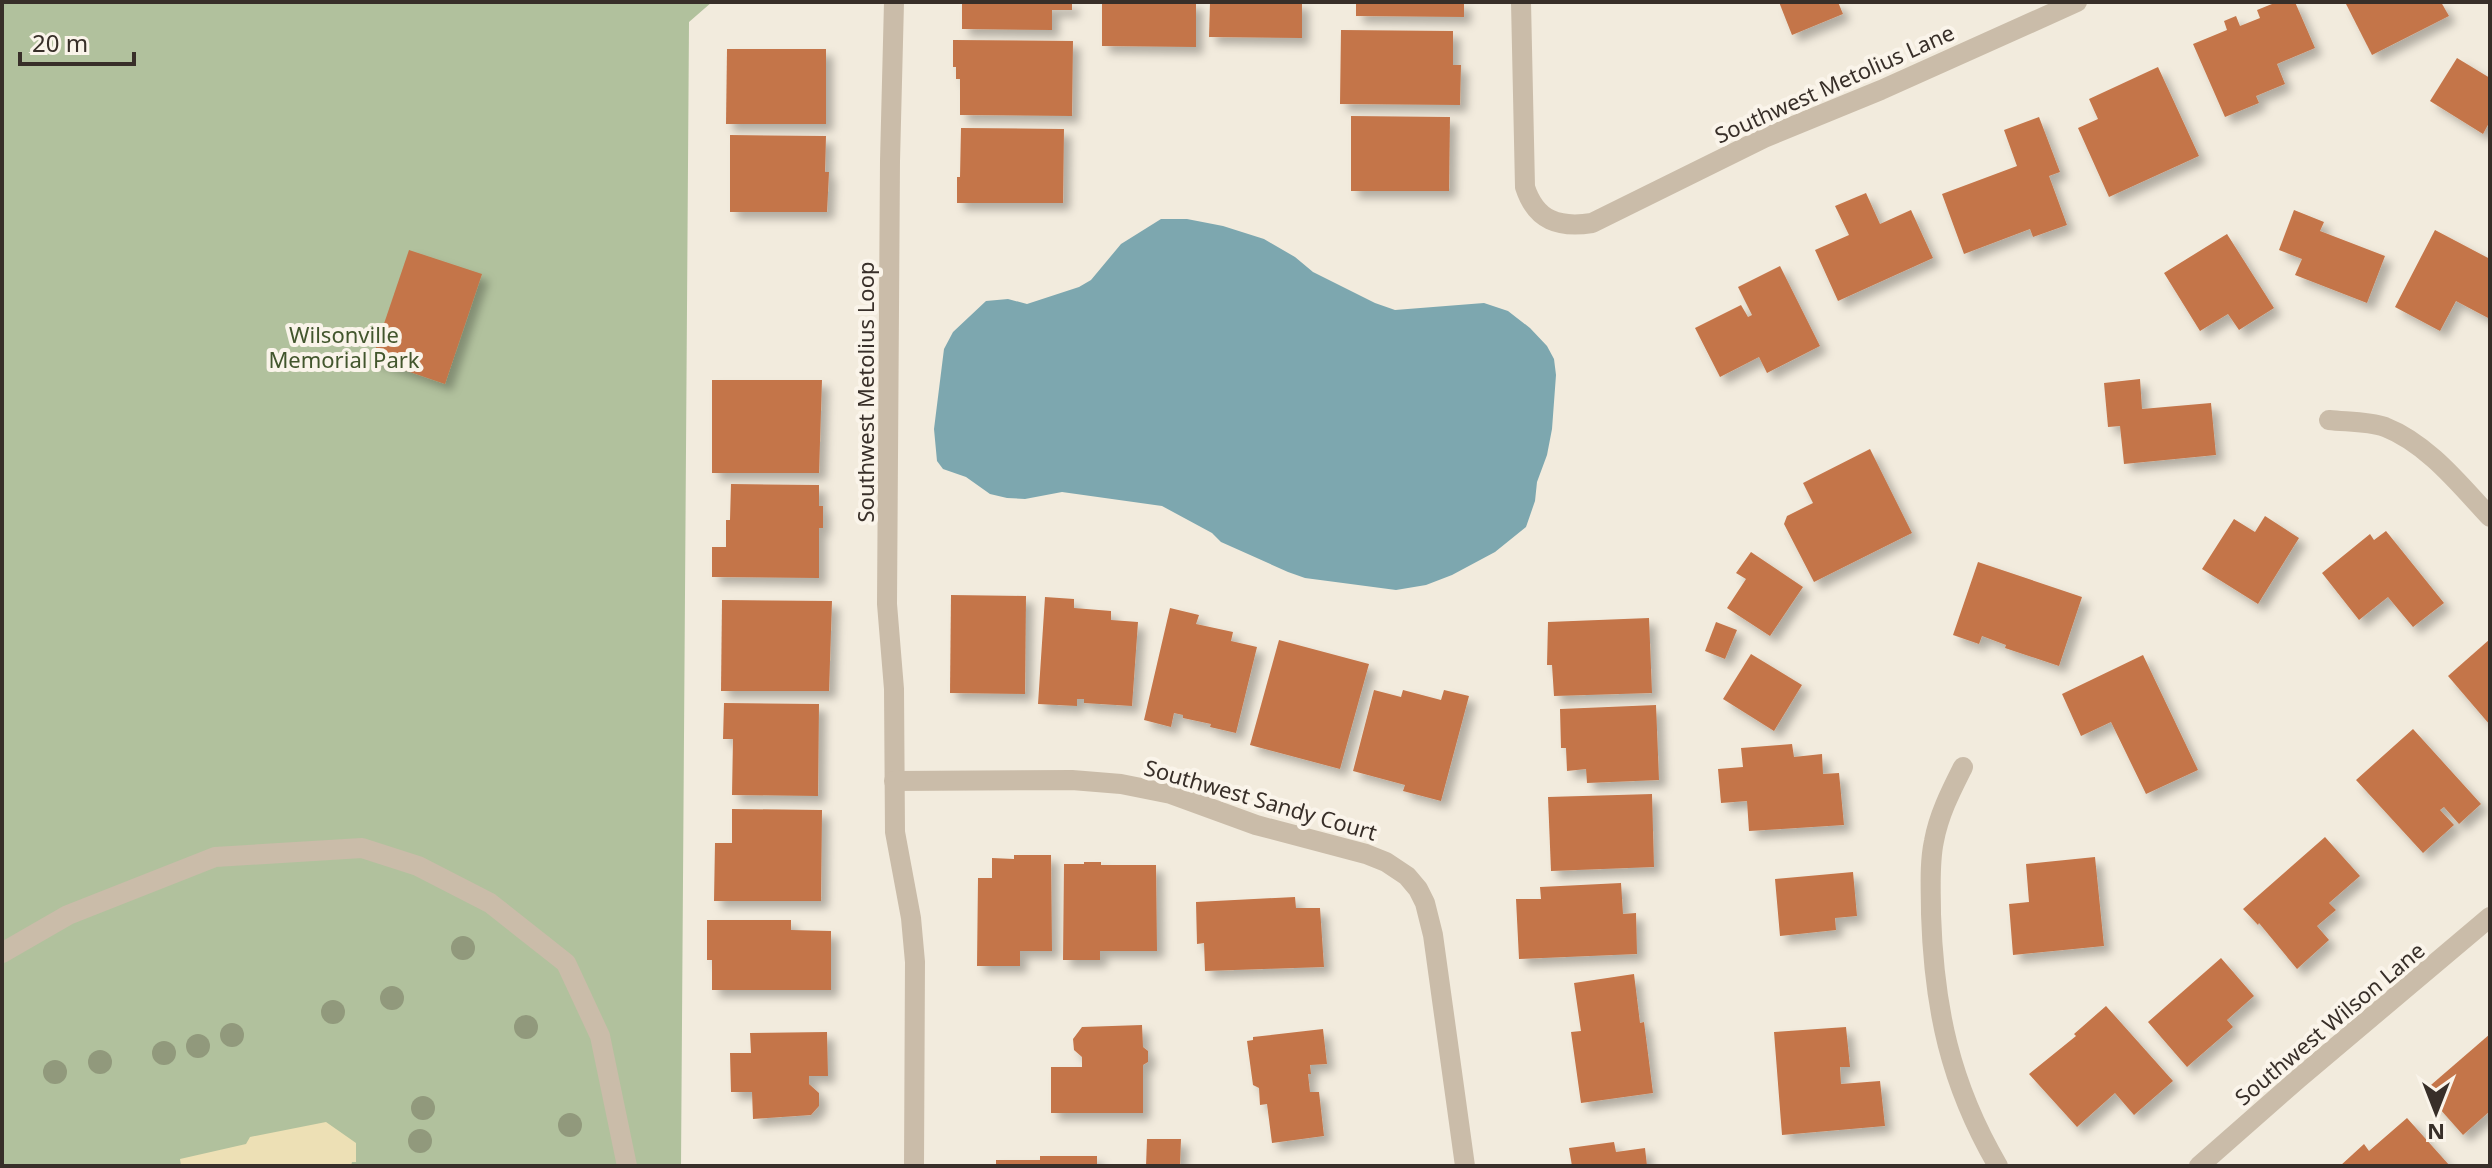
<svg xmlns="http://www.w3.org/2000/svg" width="2492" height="1168" font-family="'Noto Sans',sans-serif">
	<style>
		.green { fill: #b1c19d }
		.sand { fill: #ede0b5 }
		.water { fill: #7da7af }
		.building { fill: #c47549; filter: url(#shadow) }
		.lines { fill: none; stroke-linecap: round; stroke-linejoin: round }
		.minor { stroke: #cabca9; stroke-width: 20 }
		.tree { fill: #91997c }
		.labels { text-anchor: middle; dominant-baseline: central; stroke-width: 8; stroke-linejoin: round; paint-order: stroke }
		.street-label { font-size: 22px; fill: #382f29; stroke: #faf4ea }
		.park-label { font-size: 22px; fill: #42562d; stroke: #faf4ea }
	</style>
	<defs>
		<filter id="shadow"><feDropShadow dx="7" dy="7" stdDeviation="4" flood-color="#0004"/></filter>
	</defs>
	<rect width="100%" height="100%" fill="#f2ebdd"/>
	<polygon class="green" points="2,2 712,2 689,22 681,1166 2,1166"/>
	<polygon class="sand" points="326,1122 356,1143 356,1162 352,1162 351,1166 181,1166 180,1159 246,1144 250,1137"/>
	<polygon class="water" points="1161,219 1187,219 1223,226 1264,239 1295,257 1313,272 1375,303 1395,310 1484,303 1508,311 1530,328 1547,346 1554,359 1556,375 1552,429 1547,455 1537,482 1535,501 1526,527 1495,552 1452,575 1426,585 1396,590 1305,578 1288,572 1221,542 1212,533 1162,506 1062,492 1025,499 1007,498 990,494 966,477 943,469 937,461 934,429 944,349 953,332 986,301 1008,299 1027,304 1079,287 1091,280 1121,244"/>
	<g class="building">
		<polygon points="962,2 1072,2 1072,10 1052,10 1052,30 962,29"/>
		<polygon points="1102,2 1196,2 1196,47 1102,46"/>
		<polygon points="1210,2 1302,2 1302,38 1209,37"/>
		<polygon points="1356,2 1464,2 1464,17 1356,16"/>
		<polygon points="1779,2 1838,2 1843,14 1792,35"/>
		<polygon points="2277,2 2295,2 2315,48 2277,64 2285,84 2256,96 2259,103 2225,117 2193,44 2227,30 2224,21 2236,16 2240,26 2260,18 2257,10"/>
		<polygon points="2345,2 2441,2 2449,16 2372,55"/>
		<polygon points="1341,30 1453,31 1453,65 1461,65 1460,105 1340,104"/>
		<polygon points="953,40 1073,41 1072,116 960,115 960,79 956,79 956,67 953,67"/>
		<polygon points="727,49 826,49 826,124 726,124"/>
		<polygon points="2457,58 2490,78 2490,121 2483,134 2430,101"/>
		<polygon points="2158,67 2199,156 2109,197 2078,128 2098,119 2089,99"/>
		<polygon points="1351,116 1450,117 1449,191 1351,191"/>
		<polygon points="2039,117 2060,172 2049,176 2067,225 2033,237 2030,229 1964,254 1942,194 2017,166 2004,130"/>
		<polygon points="961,128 1064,129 1063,203 957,203 957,177 960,177"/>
		<polygon points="730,135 826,136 825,172 829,172 827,212 730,212"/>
		<polygon points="1866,193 1880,224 1911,210 1933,258 1838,301 1815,250 1849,235 1835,206"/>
		<polygon points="2294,210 2324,222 2320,231 2385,256 2367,303 2295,275 2302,259 2279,250"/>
		<polygon points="2435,230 2490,259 2490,319 2456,301 2440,331 2395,307"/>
		<polygon points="2227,234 2274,308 2239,330 2228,314 2200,331 2164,273"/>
		<polygon points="409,250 482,274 445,384 372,359"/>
		<polygon points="1780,266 1820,346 1767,373 1759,357 1720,377 1695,328 1741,305 1748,317 1752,315 1738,287"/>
		<polygon points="2140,379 2142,409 2211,403 2216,455 2124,464 2120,426 2108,427 2104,383"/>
		<polygon points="712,380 822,380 819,473 712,473"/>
		<polygon points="1870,449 1912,533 1814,582 1784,524 1787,516 1813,503 1803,483"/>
		<polygon points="731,484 819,485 819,506 823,506 823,528 819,528 819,578 712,577 712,547 726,547 726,520 730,520"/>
		<polygon points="2265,516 2299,538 2258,604 2202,569 2234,519 2255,532"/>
		<polygon points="2386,531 2444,603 2413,627 2388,597 2359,620 2322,573 2370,534 2374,540"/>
		<polygon points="1751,552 1803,587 1770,636 1727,608 1746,579 1736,573"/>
		<polygon points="1978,562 2082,597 2059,666 2005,648 2006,645 1982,636 1979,644 1953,635"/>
		<polygon points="951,595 1026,596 1025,694 950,693"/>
		<polygon points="1045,597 1074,599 1074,608 1111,611 1111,620 1138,622 1132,706 1084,703 1084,699 1077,699 1077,706 1038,704"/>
		<polygon points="722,600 832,601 829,691 721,691"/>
		<polygon points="1170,608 1199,615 1196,624 1233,632 1231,641 1257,647 1236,733 1210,727 1211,724 1183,718 1183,715 1174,713 1171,727 1144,720"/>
		<polygon points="1649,618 1652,693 1554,696 1552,665 1547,665 1548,622"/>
		<polygon points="1716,622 1737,630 1725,659 1705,651"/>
		<polygon points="2490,639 2490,725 2448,676"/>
		<polygon points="1279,640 1369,664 1340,769 1250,745"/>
		<polygon points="1751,654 1802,685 1774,731 1723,699"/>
		<polygon points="2143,655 2198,770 2146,794 2111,722 2081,736 2062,694"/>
		<polygon points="1374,690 1401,697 1403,690 1441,700 1444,690 1469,696 1441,801 1403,791 1405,785 1353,771"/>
		<polygon points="724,703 819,704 818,796 732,795 733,739 723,739"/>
		<polygon points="1656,705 1659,780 1587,783 1586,769 1567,771 1566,748 1561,748 1560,709"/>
		<polygon points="2413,729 2481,804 2459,824 2444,807 2440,810 2454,825 2423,853 2356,780"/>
		<polygon points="1792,744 1794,757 1822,754 1823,774 1839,773 1844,825 1749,831 1747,801 1721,803 1718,769 1743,767 1741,748"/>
		<polygon points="1652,794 1654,867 1551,871 1548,797"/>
		<polygon points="732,809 822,810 821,901 714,901 715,843 732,843"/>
		<polygon points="2325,837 2360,876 2329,903 2336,910 2317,926 2329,940 2297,969 2259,923 2258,925 2243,909"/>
		<polygon points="1014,855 1051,855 1052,951 1020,951 1020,966 977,966 978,878 992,878 992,858 1014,859"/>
		<polygon points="2095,857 2104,946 2013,955 2009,904 2029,902 2026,864"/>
		<polygon points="1084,862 1101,862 1101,865 1156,865 1157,951 1100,951 1100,960 1063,960 1064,864 1084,864"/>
		<polygon points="1853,872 1857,916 1835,918 1836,930 1780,936 1775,879"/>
		<polygon points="1621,883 1623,914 1636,913 1637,954 1519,959 1516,899 1541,899 1540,887"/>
		<polygon points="1295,897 1296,908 1320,908 1324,967 1205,971 1204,943 1197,944 1196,902"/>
		<polygon points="707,920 791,920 791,930 831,931 831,990 712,990 712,960 707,960"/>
		<polygon points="2221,958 2254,996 2227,1020 2233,1027 2187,1067 2148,1022"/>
		<polygon points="1634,974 1640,1023 1644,1022 1653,1093 1581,1103 1571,1032 1581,1031 1574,983"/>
		<polygon points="2106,1006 2173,1081 2134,1115 2115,1093 2077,1127 2029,1074 2076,1036 2074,1034"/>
		<polygon points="1142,1025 1143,1047 1148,1051 1148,1062 1143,1065 1143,1113 1051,1113 1051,1067 1082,1067 1082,1057 1074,1050 1073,1039 1082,1027"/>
		<polygon points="1846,1027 1850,1067 1840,1067 1841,1084 1880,1081 1885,1126 1782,1135 1774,1032"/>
		<polygon points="1323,1029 1327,1064 1310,1065 1311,1074 1308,1074 1310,1092 1319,1092 1324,1136 1272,1143 1267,1104 1260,1105 1259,1088 1253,1085 1247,1041 1253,1040 1253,1037"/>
		<polygon points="827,1032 828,1076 809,1076 809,1084 819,1093 819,1106 811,1115 753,1119 752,1092 731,1092 730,1053 751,1053 750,1033"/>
		<polygon points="2490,1034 2490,1111 2463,1135 2424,1091"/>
		<polygon points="2407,1118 2450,1166 2340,1166 2364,1144 2369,1151"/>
		<polygon points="1147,1139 1181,1139 1180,1166 1146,1166"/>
		<polygon points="1614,1142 1616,1152 1645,1148 1647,1166 1572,1166 1569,1148"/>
		<polygon points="1040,1156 1097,1156 1097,1166 996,1166 996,1160 1040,1160"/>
	</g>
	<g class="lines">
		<g class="minor">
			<polyline points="894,2 890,161 887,604 894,689 895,832 911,918 915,962 914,1166"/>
			<path d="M1521 2 1525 187C1536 221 1559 228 1592 223L1764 138 1881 90 2077 2"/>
			<path d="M2329 420C2346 422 2368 421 2385 427 2428 444 2460 485 2490 517"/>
			<path d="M1963 767C1951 791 1939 814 1934 841 1929 864 1931 890 1931 914 1934 1008 1950 1084 1998 1166"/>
			<polyline points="894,781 1072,780 1121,784 1171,794 1256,825 1366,854 1386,862 1407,876 1418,889 1425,903 1433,935 1465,1166"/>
			<polyline points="2,953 68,915 215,857 362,848 418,866 490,903 566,963 600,1036 627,1166"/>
			<polyline points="2199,1166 2298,1079 2490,917"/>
		</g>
	</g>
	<g class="tree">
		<circle cx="463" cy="948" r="12"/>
		<circle cx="392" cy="998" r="12"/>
		<circle cx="333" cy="1012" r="12"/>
		<circle cx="526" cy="1027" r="12"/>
		<circle cx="232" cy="1035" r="12"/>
		<circle cx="198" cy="1046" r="12"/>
		<circle cx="164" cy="1053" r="12"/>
		<circle cx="100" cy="1062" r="12"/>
		<circle cx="55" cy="1072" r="12"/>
		<circle cx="423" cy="1108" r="12"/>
		<circle cx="570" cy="1125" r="12"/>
		<circle cx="420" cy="1141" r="12"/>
	</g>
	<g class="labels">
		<g class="street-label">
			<text transform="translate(1834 83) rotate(-24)">Southwest Metolius Lane</text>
			<text transform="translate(865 392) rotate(-90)">Southwest Metolius Loop</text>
			<text transform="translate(1261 799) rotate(16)">Southwest Sandy Court</text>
			<text transform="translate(2329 1023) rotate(-40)">Southwest Wilson Lane</text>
		</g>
		<g class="park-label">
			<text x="344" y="334">Wilsonville<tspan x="344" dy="25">Memorial Park</tspan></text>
		</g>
	</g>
	<rect width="2492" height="1168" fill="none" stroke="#382f29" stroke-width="8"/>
	<g transform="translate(2436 1112) rotate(180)" stroke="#faf4ea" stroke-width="6" paint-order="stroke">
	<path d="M0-6L14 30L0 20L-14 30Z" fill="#382f29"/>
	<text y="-12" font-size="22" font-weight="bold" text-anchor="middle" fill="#382f29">N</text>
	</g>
	<path d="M20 52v12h114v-12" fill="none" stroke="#382f29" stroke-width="4"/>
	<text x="32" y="52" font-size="24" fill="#382f29" stroke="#faf4ea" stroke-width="6" paint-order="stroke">20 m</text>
</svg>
